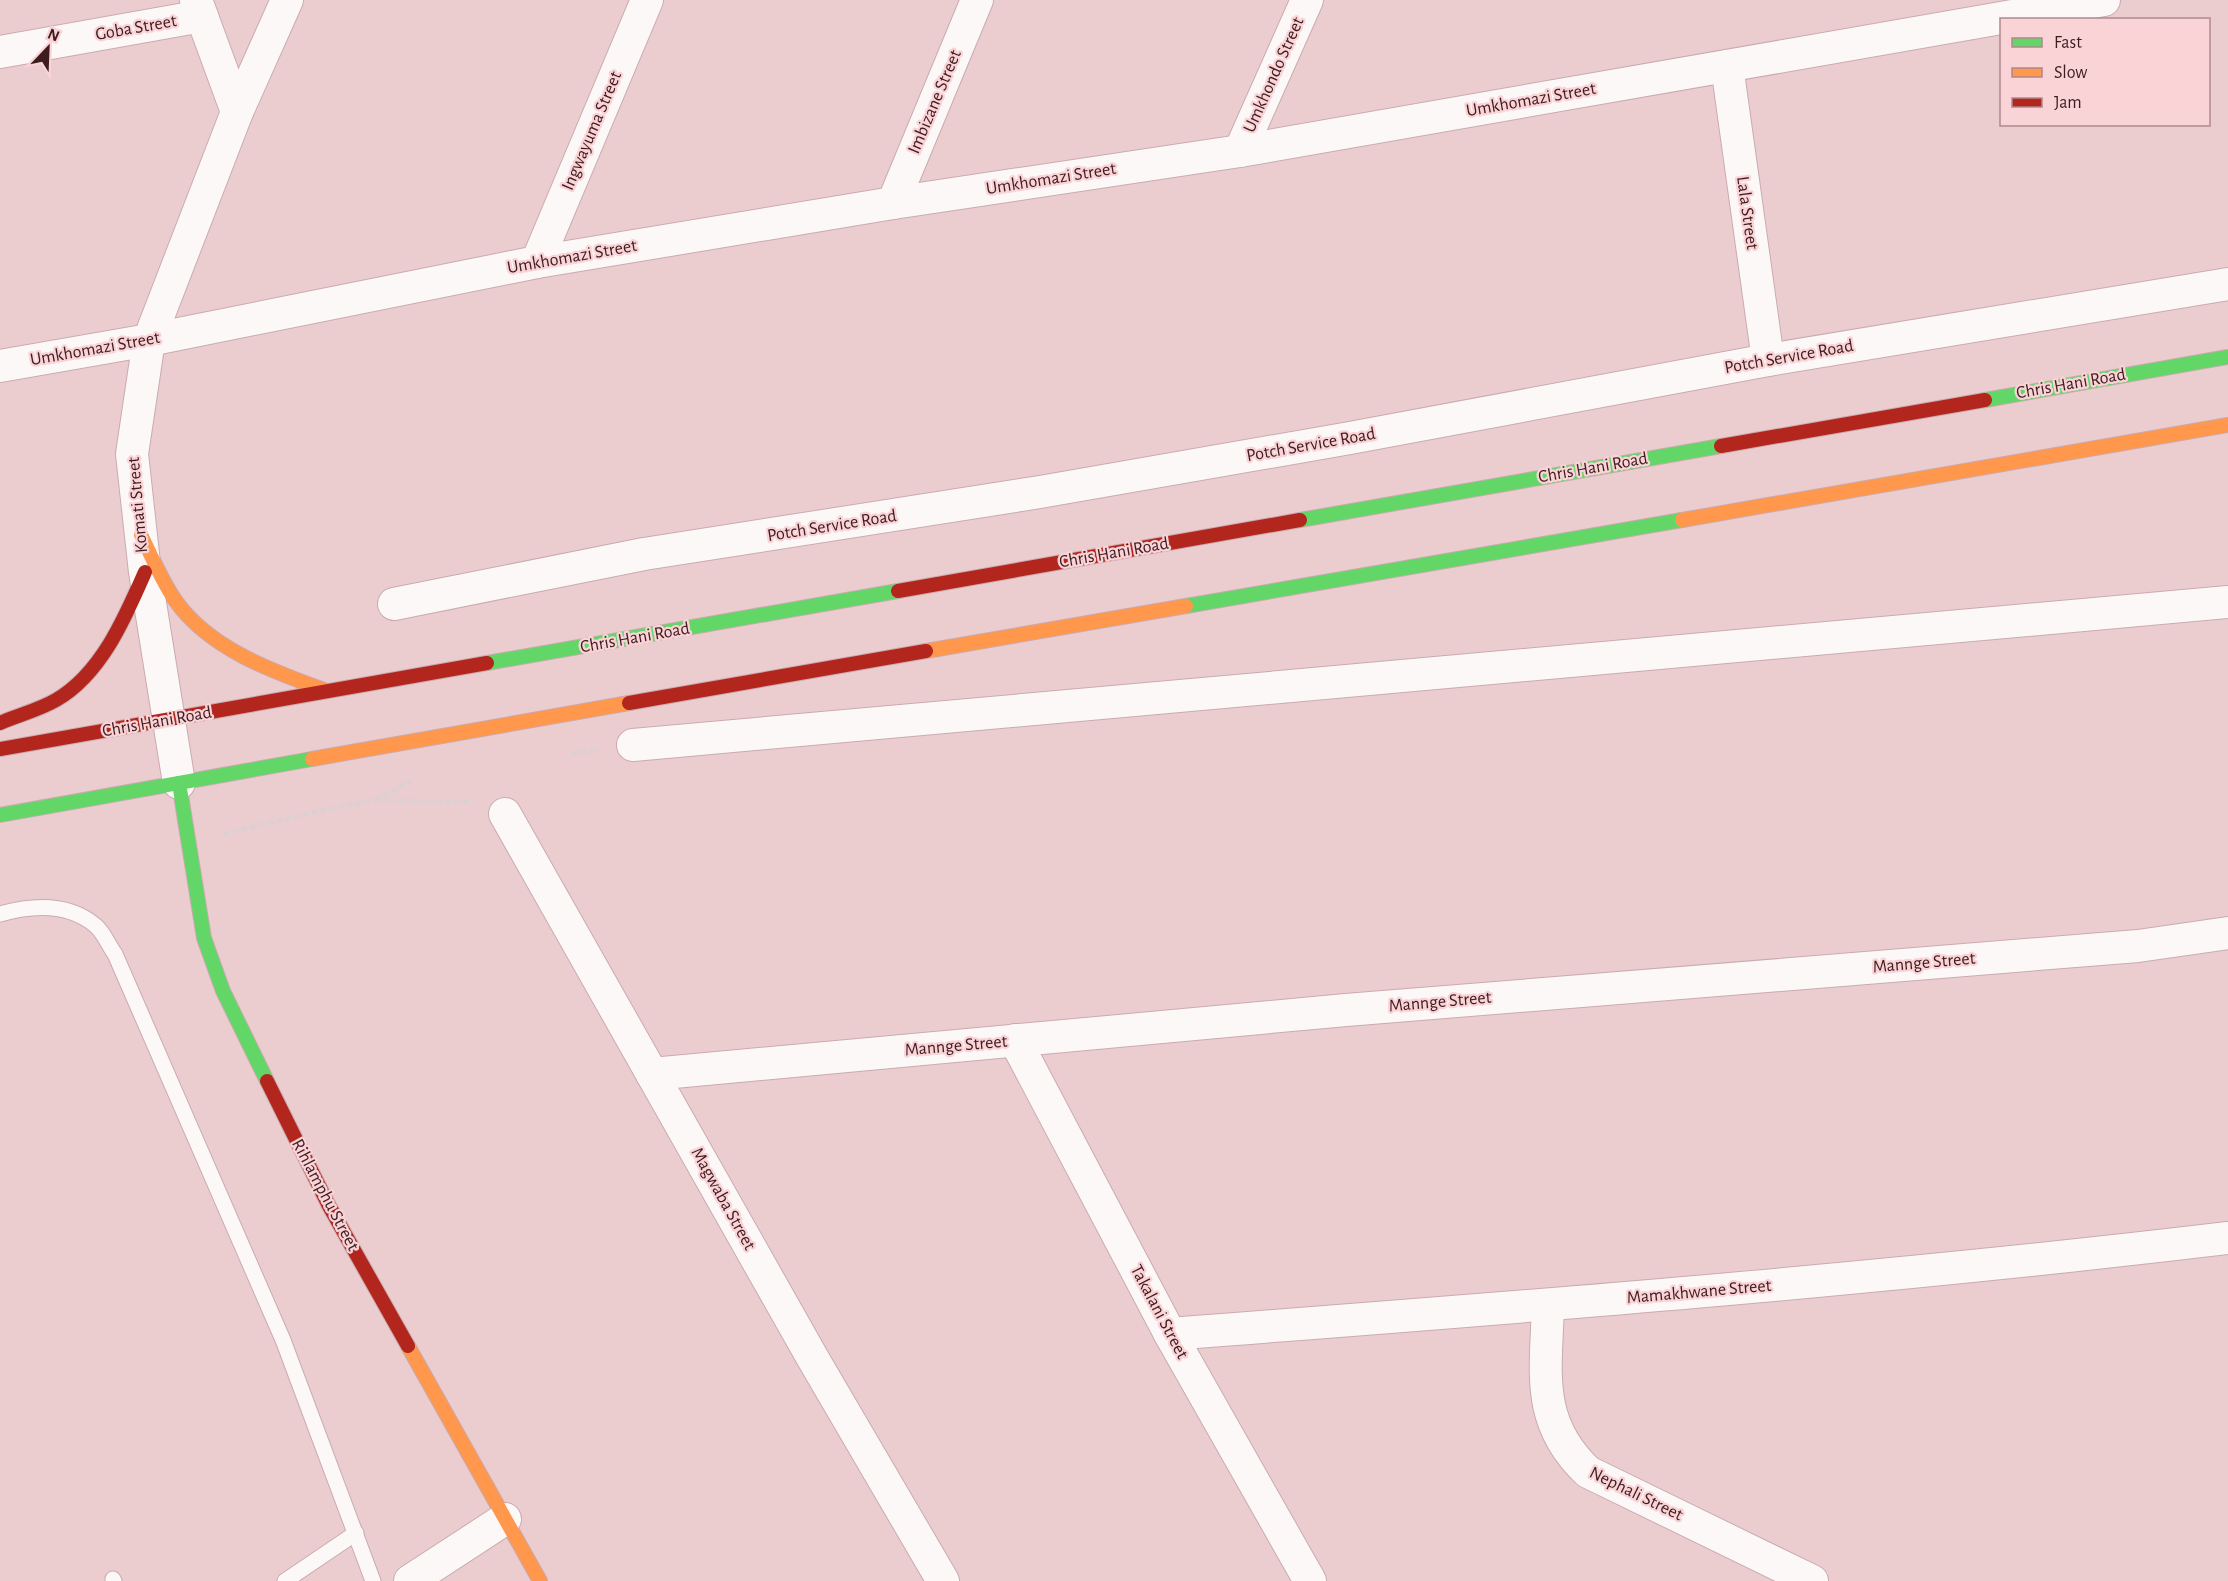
<svg xmlns="http://www.w3.org/2000/svg" width="2228" height="1581" font-family="'Alegreya Sans',sans-serif">
	<style>
		.lines { fill: none; stroke-linecap: round; stroke-linejoin: round }
		.lane-casing { stroke: #caabaf; stroke-width: 17 }
		.street-casing { stroke: #caabaf; stroke-width: 34 }
		.fast-casing { stroke: #caabaf; stroke-width: 16 }
		.slow-casing { stroke: #caabaf; stroke-width: 16 }
		.jam-casing { stroke: #caabaf; stroke-width: 16 }
		.path { stroke: #dbd0d2; stroke-width: 4; stroke-dasharray: 6 3; stroke-linecap: butt }
		.lane { stroke: #fcf8f8; stroke-width: 15 }
		.street { stroke: #fcf8f8; stroke-width: 32 }
		.fast { stroke: #63d668; stroke-width: 14 }
		.slow { stroke: #ff974d; stroke-width: 14 }
		.jam { stroke: #b3261e; stroke-width: 14 }
		.labels { text-anchor: middle; dominant-baseline: central; stroke-width: 4.5; stroke-linejoin: round; paint-order: stroke }
		.street-label { font-size: 18px; fill: #3d1b1f; stroke: #f9d3d6 }
	</style>
	<rect width="100%" height="100%" fill="#ebcdd0"/>
	<g class="lines">
		<g class="lane-casing">
			<g id="lane">
				<path d="M0 914C32 905 69 903 96 926 104 933 109 946 115 954L283 1340 373 1581"/>
				<polyline points="113,1579 114,1581"/>
				<polyline points="285,1581 356,1533"/>
			</g>
		</g>
		<g class="street-casing">
			<g id="street">
				<polyline points="196,0 237,112"/>
				<polyline points="0,52 202,16"/>
				<polyline points="1727,66 1768,360"/>
				<polyline points="1240,151 1307,0"/>
				<polyline points="893,203 977,0"/>
				<polyline points="537,262 647,0"/>
				<polyline points="0,366 149,340 537,262 893,203 1240,151 2104,0"/>
				<polyline points="394,604 644,554 1040,492 1350,438 1768,360 2228,284"/>
				<polyline points="633,745 2228,602"/>
				<polyline points="179,783 145,572 132,454 149,340 237,112 287,0"/>
				<polyline points="505,814 812,1357 943,1581"/>
				<polyline points="1015,1040 1170,1334 1310,1581"/>
				<polyline points="652,1074 1346,1010 2138,946 2228,933"/>
				<path d="M1548 1305C1546 1372 1535 1422 1588 1472L1812 1581"/>
				<path d="M1170 1334C1523 1307 1876 1280 2228 1238"/>
				<polyline points="410,1581 505,1519"/>
			</g>
		</g>
		<g class="fast-casing">
			<g id="fast">
				<polyline points="1985,400 2228,357"/>
				<polyline points="1300,520 1721,446"/>
				<polyline points="1186,606 1682,520"/>
				<polyline points="487,663 898,591"/>
				<polyline points="179,783 204,938 223,991 267,1081"/>
				<polyline points="0,815 312,759"/>
			</g>
		</g>
		<g class="slow-casing">
			<g id="slow">
				<polyline points="1682,520 2228,425"/>
				<path d="M141 535C152 557 161 580 175 600 209 649 274 672 327 691"/>
				<polyline points="926,651 1186,606"/>
				<polyline points="312,759 629,703"/>
				<polyline points="408,1346 540,1581"/>
			</g>
		</g>
		<g class="jam-casing">
			<g id="jam">
				<polyline points="1721,446 1985,400"/>
				<polyline points="898,591 1300,520"/>
				<polyline points="629,703 926,651"/>
				<path d="M0 723C18 715 39 710 56 700 101 674 125 618 145 572"/>
				<polyline points="0,749 487,663"/>
				<polyline points="267,1081 328,1204 408,1346"/>
			</g>
		</g>
		<g class="path">
			<polyline points="572,753 600,750"/>
			<polyline points="375,800 411,781"/>
			<polyline points="224,834 318,811 375,800 473,802"/>
		</g>
		<use href="#lane" class="lane"/>
		<use href="#street" class="street"/>
		<use href="#fast" class="fast"/>
		<use href="#slow" class="slow"/>
		<use href="#jam" class="jam"/>
	</g>
	<g class="labels">
		<g class="street-label">
			<text transform="translate(136 28) rotate(-10)">Goba Street</text>
			<text transform="translate(1274 75) rotate(-66)">Umkhondo Street</text>
			<text transform="translate(1531 100) rotate(-10)">Umkhomazi Street</text>
			<text transform="translate(935 102) rotate(-67)">Imbizane Street</text>
			<text transform="translate(592 131) rotate(-67)">Ingwayuma Street</text>
			<text transform="translate(1051 179) rotate(-9)">Umkhomazi Street</text>
			<text transform="translate(1747 213) rotate(82)">Lala Street</text>
			<text transform="translate(572 257) rotate(-10)">Umkhomazi Street</text>
			<text transform="translate(95 349) rotate(-10)">Umkhomazi Street</text>
			<text transform="translate(1789 357) rotate(-10)">Potch Service Road</text>
			<text transform="translate(2071 384) rotate(-10)">Chris Hani Road</text>
			<text transform="translate(1311 445) rotate(-10)">Potch Service Road</text>
			<text transform="translate(1593 468) rotate(-10)">Chris Hani Road</text>
			<text transform="translate(138 505) rotate(-95)">Komati Street</text>
			<text transform="translate(832 526) rotate(-9)">Potch Service Road</text>
			<text transform="translate(1114 553) rotate(-10)">Chris Hani Road</text>
			<text transform="translate(635 638) rotate(-10)">Chris Hani Road</text>
			<text transform="translate(157 722) rotate(-10)">Chris Hani Road</text>
			<text transform="translate(1924 963) rotate(-5)">Mannge Street</text>
			<text transform="translate(1440 1002) rotate(-5)">Mannge Street</text>
			<text transform="translate(956 1046) rotate(-5)">Mannge Street</text>
			<text transform="translate(325 1195) rotate(62)">Rihlamphu Street</text>
			<text transform="translate(723 1199) rotate(61)">Magwaba Street</text>
			<text transform="translate(1699 1292) rotate(-5)">Mamakhwane Street</text>
			<text transform="translate(1159 1312) rotate(62)">Takalani Street</text>
			<text transform="translate(1636 1494) rotate(26)">Nephali Street</text>
		</g>
	</g>
	<rect x="2000" y="18" width="210" height="108" fill="#f9d3d6" stroke="#ae898d" stroke-width="1.5"/>
	<rect x="2012" y="38" width="30" height="9" fill="#63d668" stroke="#ae898d" stroke-width="1.5"/>
	<text x="2054" y="48" font-size="18" fill="#3d1b1f">Fast</text>
	<rect x="2012" y="68" width="30" height="9" fill="#ff974d" stroke="#ae898d" stroke-width="1.5"/>
	<text x="2054" y="78" font-size="18" fill="#3d1b1f">Slow</text>
	<rect x="2012" y="98" width="30" height="9" fill="#b3261e" stroke="#ae898d" stroke-width="1.5"/>
	<text x="2054" y="108" font-size="18" fill="#3d1b1f">Jam</text>
	<g transform="translate(48 48) rotate(23)" stroke="#f9d3d6" stroke-width="4.5" paint-order="stroke">
	<path d="M0-4.5L10 22L0 15L-10 22Z" fill="#3d1b1f"/>
	<text y="-9" font-size="16" font-weight="bold" text-anchor="middle" fill="#3d1b1f">N</text>
	</g>
</svg>
